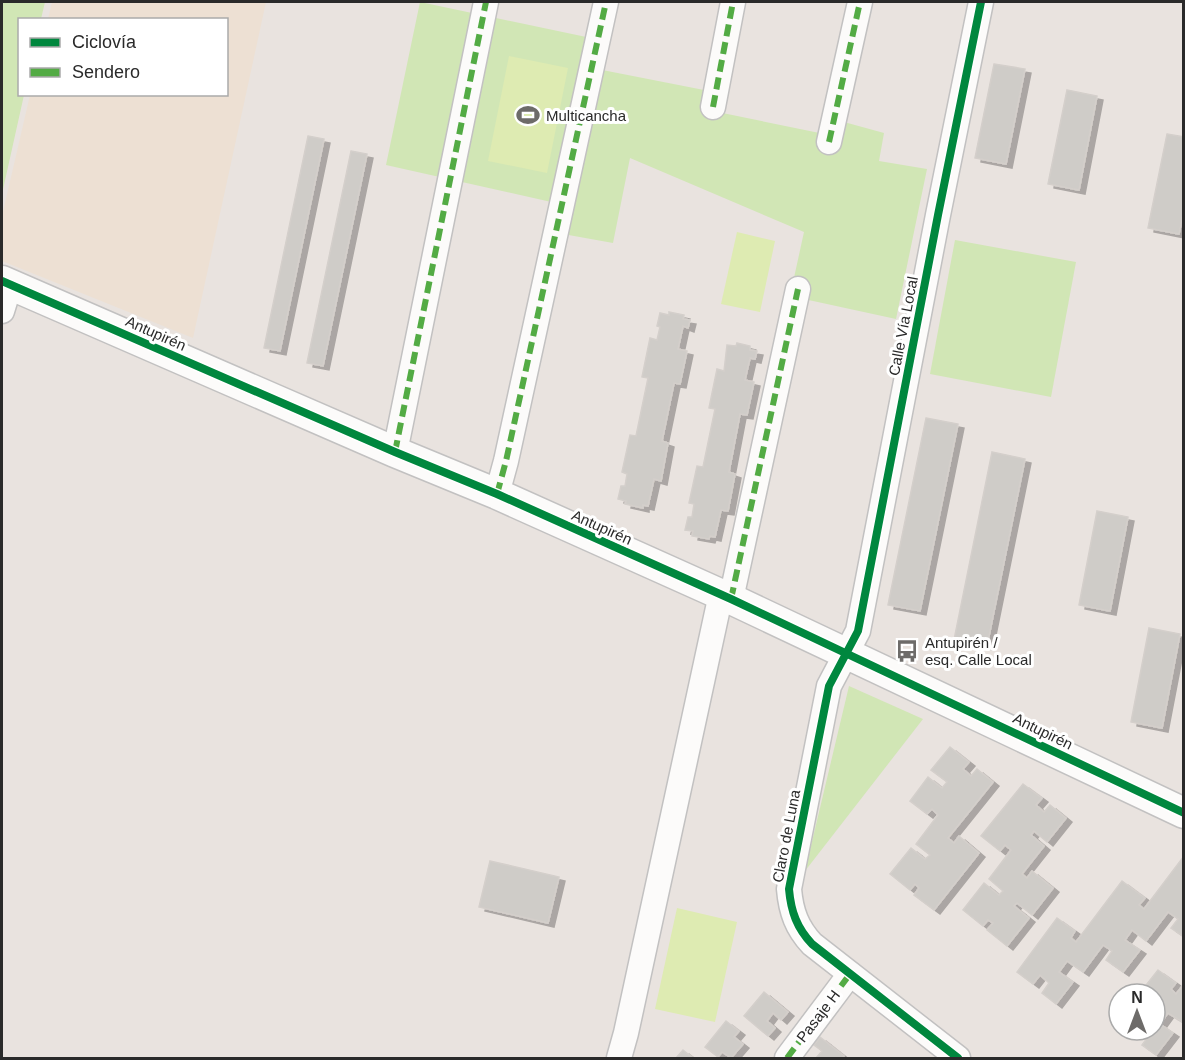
<svg xmlns="http://www.w3.org/2000/svg" width="1185" height="1060" font-family="Arial,sans-serif">
	<style>
		.education { fill: #ede0d3 }
		.green { fill: #d1e6b5 }
		.pitch { fill: #deebb2 }
		.building { fill: #cfccc8; stroke: #d4cfcb; stroke-width: 1.5; filter: url(#shadow) }
		.lines { fill: none; stroke-linecap: round; stroke-linejoin: round }
		.minor-casing { stroke: #c2c1c1; stroke-width: 27 }
		.tertiary-casing { stroke: #c2c1c1; stroke-width: 33 }
		.minor { stroke: #fcfbfa; stroke-width: 24 }
		.tertiary { stroke: #fcfbfa; stroke-width: 30 }
		.quiet { stroke: #53ab44; stroke-width: 6; stroke-dasharray: 12 6; stroke-linecap: butt }
		.cycleway-casing { stroke: #fff; stroke-width: 11 }
		.cycleway { stroke: #00873e; stroke-width: 8 }
		.labels { text-anchor: middle; dominant-baseline: central; stroke-width: 6; stroke-linejoin: round; paint-order: stroke }
		.poi-label { font-size: 15px; fill: #2a2a2a; stroke: #fff; text-anchor: start }
		.street-label { font-size: 15px; fill: #2a2a2a; stroke: #fff }
	</style>
	<defs>
		<filter id="shadow"><feDropShadow dx="6" dy="4" stdDeviation="0" flood-color="#0004"/></filter>
	</defs>
	<rect width="100%" height="100%" fill="#e9e3df"/>
	<polygon class="education" points="52,2 266,2 193,338 2,261 2,216 30,95 226,94 226,20 48,19"/>
	<g class="green">
		<polygon points="2,2 45,2 41,19 20,20 20,94 24,95 2,194"/>
		<polygon points="420,2 591,38 587,67 704,90 703,109 839,137 844,122 884,133 879,161 927,169 896,319 790,296 804,232 630,158 613,243 563,234 569,206 386,165"/>
		<polygon points="955,240 1076,262 1051,397 930,374"/>
		<polygon points="849,686 923,719 805,871"/>
	</g>
	<g class="pitch">
		<polygon points="509,56 568,68 547,173 488,161"/>
		<polygon points="737,232 775,241 760,312 721,304"/>
		<polygon points="677,908 737,922 715,1022 655,1009"/>
	</g>
	<g class="building">
		<polygon points="994,64 1025,69 1006,164 975,158"/>
		<polygon points="1067,90 1097,96 1079,190 1048,184"/>
		<polygon points="1167,134 1184,137 1184,209 1179,234 1148,228"/>
		<polygon points="308,136 324,139 280,351 264,348"/>
		<polygon points="351,151 367,154 323,366 307,363"/>
		<polygon points="669,312 684,315 683,319 690,320 688,328 683,326 678,349 687,351 680,384 674,383 662,441 668,443 661,481 654,479 648,506 643,505 643,508 625,504 626,501 618,499 621,486 625,486 627,474 622,472 630,435 636,436 648,378 642,377 650,338 657,340 660,327 657,326 660,313 669,315"/>
		<polygon points="737,343 750,346 750,350 757,351 755,359 750,358 745,380 754,382 747,415 740,414 729,472 735,474 728,511 721,510 715,537 710,536 709,539 692,536 693,531 685,530 688,517 692,517 694,504 689,503 697,466 703,467 715,409 709,408 717,369 724,371 727,345 736,346"/>
		<polygon points="926,418 958,424 920,611 888,605"/>
		<polygon points="992,452 1025,459 987,646 954,640"/>
		<polygon points="1097,511 1128,517 1110,611 1079,605"/>
		<polygon points="1149,628 1180,634 1162,728 1131,722"/>
		<polygon points="950,747 969,762 963,769 971,776 977,769 993,782 948,838 954,843 959,836 979,853 934,910 914,895 919,888 915,884 910,890 890,874 911,848 925,859 930,855 916,844 938,815 932,809 927,814 910,801 928,777 942,788 947,782 931,770"/>
		<polygon points="1023,784 1042,798 1036,805 1044,812 1050,805 1066,818 1047,842 1034,831 1031,835 1044,846 1022,874 1027,878 1032,871 1053,888 1032,915 1017,903 1014,906 1029,918 1007,946 987,930 993,923 988,920 983,926 963,910 984,883 999,895 1003,891 989,879 1011,850 1005,845 1000,851 981,836"/>
		<polygon points="1184,856 1184,937 1171,928 1178,919 1168,912 1146,941 1132,930 1125,940 1140,950 1123,972 1106,960 1112,951 1103,945 1083,972 1067,961 1059,972 1073,982 1056,1004 1042,993 1049,983 1040,975 1033,984 1017,972 1057,918 1075,931 1071,938 1076,942 1122,881 1145,898 1139,905 1144,909"/>
		<polygon points="490,861 559,877 548,923 479,907"/>
		<polygon points="1158,970 1176,983 1171,989 1176,994 1184,984 1184,1023 1168,1013 1160,1024 1173,1033 1156,1055 1142,1045 1150,1034 1144,1030 1155,1030 1155,994 1139,994"/>
		<polygon points="764,992 788,1012 781,1020 773,1013 767,1021 775,1028 768,1036 744,1016"/>
		<polygon points="726,1021 739,1031 734,1037 743,1044 731,1058 722,1052 718,1057 705,1047"/>
		<polygon points="820,1037 844,1056 842,1058 816,1058 822,1051 814,1045"/>
		<polygon points="683,1050 693,1058 676,1058"/>
	</g>
	<g class="lines">
		<g class="minor-casing">
			<g id="minor">
				<polyline points="713,107 733,2"/>
				<polyline points="829,142 860,2"/>
				<polyline points="2,311 10,285"/>
				<polyline points="395,452 486,2"/>
				<polyline points="497,494 506,461 606,2"/>
				<polyline points="731,599 798,289"/>
				<polyline points="619,1058 626,1033 721,594"/>
				<polyline points="787,1058 850,974"/>
				<path d="M958 1058 812 944C797 928 791 912 789 889L829 686 858 631 938 215 981 2"/>
			</g>
		</g>
		<g class="tertiary-casing">
			<polyline id="tertiary" points="2,281 395,452 497,494 731,599 1184,813"/>
		</g>
		<use href="#minor" class="minor"/>
		<use href="#tertiary" class="tertiary"/>
		<g class="quiet">
			<polyline points="713,107 733,2"/>
			<polyline points="829,142 860,2"/>
			<polyline points="395,452 486,2"/>
			<polyline points="497,494 506,461 606,2"/>
			<polyline points="731,599 798,289"/>
			<polyline points="787,1058 850,974"/>
		</g>
		<g class="cycleway-casing">
			<g id="cycleway">
				<polyline points="2,281 395,452 497,494 731,599 1184,813"/>
				<path d="M958 1058 812 944C797 928 791 912 789 889L829 686 858 631 938 215 981 2"/>
			</g>
		</g>
		<use href="#cycleway" class="cycleway"/>
	</g>
	<defs>
		<g id="stadium-bare" transform="scale(1.8)"><path d="M0-5a6.5 5 0 1 0 0 10a6.5 5 0 1 0 0-10ZM-3.5-1.8h7v3.6h-7Z" fill="#6d6b69" stroke="#fff" stroke-width="2.5" paint-order="stroke"/></g>
		<g id="bus-bare" transform="scale(1.8)"><path d="M-5-6H5V4H4V6H2V4H-2V6H-4V4H-5ZM-3.5-4V0h7V-4ZM-3.5 1.2v1.5H-2V1.2ZM2 1.2v1.5H3.5V1.2Z" fill="#6d6b69" stroke="#fff" stroke-width="2.5" paint-order="stroke"/></g>
	</defs>
	<g fill-rule="evenodd">
		<use href="#stadium-bare" x="528" y="115"/>
		<use href="#bus-bare" x="907" y="651"/>
	</g>
	<g class="labels">
		<g class="poi-label">
			<text x="546" y="115">Multicancha</text>
			<text x="925" y="642">Antupirén /<tspan x="925" dy="17">esq. Calle Local</tspan></text>
		</g>
		<g class="street-label">
			<text transform="translate(903 326) rotate(-79)">Calle Vía Local</text>
			<text transform="translate(156 333) rotate(24)">Antupirén</text>
			<text transform="translate(602 527) rotate(24)">Antupirén</text>
			<text transform="translate(1043 731) rotate(26)">Antupirén</text>
			<text transform="translate(786 836) rotate(-79)">Claro de Luna</text>
			<text transform="translate(818 1016) rotate(-53)">Pasaje H</text>
		</g>
	</g>
	<rect width="1185" height="1060" fill="none" stroke="#2a2a2a" stroke-width="6"/>
	<rect x="18" y="18" width="210" height="78" fill="#ffffff" stroke="#aaaaaa" stroke-width="1.5"/>
	<rect x="30" y="38" width="30" height="9" fill="#00873e" stroke="#aaaaaa" stroke-width="1.5"/>
	<text x="72" y="48" font-size="18" fill="#2a2a2a">Ciclovía</text>
	<rect x="30" y="68" width="30" height="9" fill="#53ab44" stroke="#aaaaaa" stroke-width="1.5"/>
	<text x="72" y="78" font-size="18" fill="#2a2a2a">Sendero</text>
	<g transform="translate(1137 1012)"><circle r="28" fill="#ffffff" stroke="#aaaaaa" stroke-width="1.5"/>
	<path d="M0-4.5L10 22L0 15L-10 22Z" fill="#6d6b69"/>
	<text y="-9" font-size="16" font-weight="bold" text-anchor="middle" fill="#2a2a2a">N</text>
	</g>
</svg>
